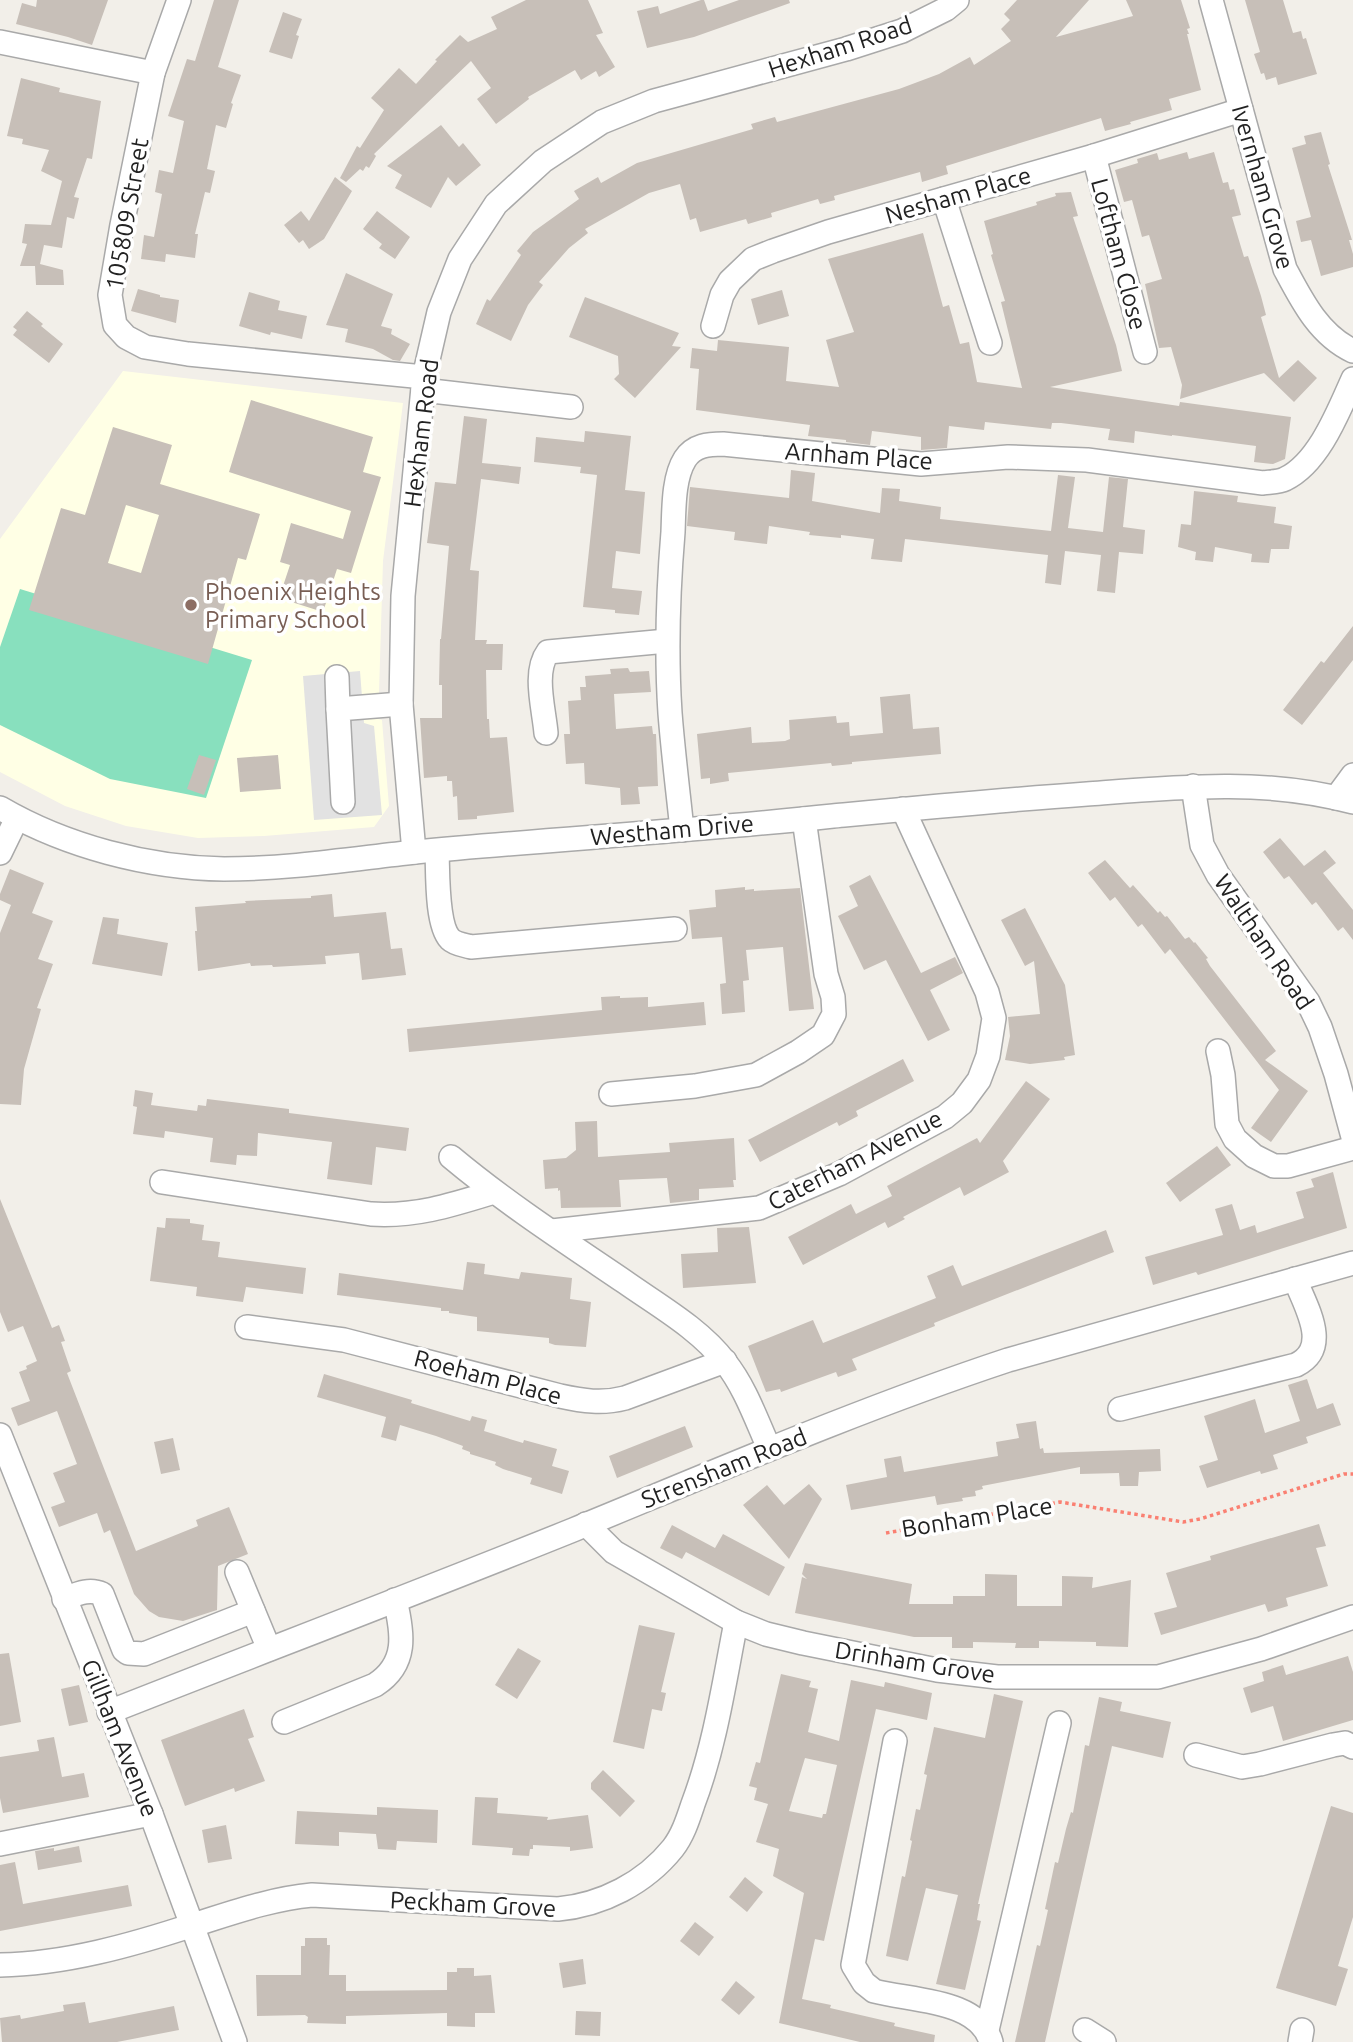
<svg xmlns="http://www.w3.org/2000/svg" width="1353" height="2042" font-family="Ubuntu,sans-serif">
	<style>
		.education { fill: #ffffe5 }
		.pitch { fill: #88e0be }
		.parking { fill: #e2e2e2 }
		.building { fill: #c7bfb8; fill-rule: evenodd }
		.lines { fill: none; stroke-linecap: round; stroke-linejoin: round }
		.minor-casing { stroke: #a9a9a9; stroke-width: 26 }
		.path { stroke: #fa8072; stroke-width: 3.5; stroke-dasharray: 3.5 3.5; stroke-linecap: butt }
		.minor { stroke: #fff; stroke-width: 23 }
		.education-dot { fill: #8d6e63; stroke: #fff; stroke-width: 2.5 }
		.labels { text-anchor: middle; dominant-baseline: central; stroke-width: 7; stroke-linejoin: round; paint-order: stroke }
		.street-label { font-size: 24px; fill: #222; stroke: #fff }
		.education-label { font-size: 24px; fill: #785e54; stroke: #fff; text-anchor: start }
	</style>
	<rect width="100%" height="100%" fill="#f2efe9"/>
	<polygon class="education" points="123,371 403,403 383,561 379,693 364,696 366,715 382,720 389,806 374,827 264,836 198,838 126,826 65,806 0,772 0,539"/>
	<polygon class="pitch" points="20,589 252,660 206,798 110,779 0,725 0,647"/>
	<polygon class="parking" points="360,671 364,723 374,726 382,815 314,820 303,676"/>
	<g class="building">
		<polygon points="37,0 108,0 92,45 68,37 16,24 22,3 36,7"/>
		<polygon points="214,0 239,0 218,67 241,75 231,103 233,104 226,128 216,125 207,169 215,171 210,193 205,192 195,234 198,234 195,258 166,254 165,262 141,259 144,235 154,237 162,194 155,192 159,170 173,173 184,121 168,116 187,59 195,61"/>
		<polygon points="526,0 588,0 603,33 596,35 615,67 599,77 596,71 581,80 575,70 528,97 529,99 496,124 477,99 491,88 471,61 374,154 376,156 369,168 366,166 363,171 360,169 346,182 340,178 357,146 360,148 384,110 371,98 399,68 416,84 437,61 435,60 460,35 468,42 497,29 491,17"/>
		<polygon points="701,0 704,0 708,11 739,0 789,0 790,3 694,37 647,48 637,11 658,6 660,14"/>
		<polygon points="1017,0 1089,0 1056,37 1133,16 1126,0 1181,0 1190,28 1187,29 1189,34 1187,34 1201,90 1169,99 1172,110 1130,122 1131,124 1105,131 1101,118 946,166 948,174 922,182 920,172 834,196 835,200 820,204 818,199 771,213 772,217 748,224 746,219 700,232 696,218 690,220 680,184 649,193 585,229 588,233 569,248 539,282 543,285 528,305 511,341 476,324 487,299 490,301 521,255 517,251 533,232 579,199 574,191 598,177 601,183 637,163 753,129 751,124 775,117 777,122 899,89 939,74 970,57 974,65 1011,41 1001,29 1010,20 1004,14"/>
		<polygon points="1245,0 1283,0 1293,33 1301,31 1303,39 1306,38 1317,74 1278,85 1276,77 1266,80 1264,73 1261,74 1254,54 1260,52"/>
		<polygon points="283,12 302,19 296,35 299,36 292,59 269,52"/>
		<polygon points="21,78 60,88 59,92 101,101 92,159 87,158 74,197 79,198 74,219 67,217 62,248 44,245 40,264 63,270 64,285 36,285 35,266 20,266 27,244 22,243 25,224 51,225 62,181 41,171 49,150 22,144 23,139 7,136"/>
		<polygon points="441,125 459,147 463,143 481,165 456,186 448,177 431,208 395,188 402,175 387,166"/>
		<polygon points="1321,132 1330,164 1328,165 1352,240 1349,240 1353,254 1353,267 1321,276 1311,240 1301,242 1296,221 1311,217 1292,148 1306,144 1304,136"/>
		<polygon points="1187,152 1189,159 1214,152 1223,183 1228,182 1230,190 1234,189 1241,215 1232,217 1244,257 1248,256 1261,296 1266,315 1261,317 1279,378 1298,360 1317,378 1294,402 1264,373 1180,399 1182,385 1171,347 1159,348 1145,284 1162,279 1149,235 1142,237 1132,200 1124,202 1115,170 1138,163 1137,159 1157,153 1159,160"/>
		<polygon points="335,177 352,191 324,239 309,249 303,240 299,243 284,225 301,211 309,221"/>
		<polygon points="1071,192 1078,216 1073,217 1116,345 1122,371 1050,387 1179,406 1180,402 1291,417 1285,459 1273,464 1254,462 1256,446 1172,435 1172,436 1135,431 1134,443 1108,440 1110,429 1061,423 1052,423 1051,429 985,422 984,430 949,426 947,448 921,450 921,437 872,431 870,445 846,442 846,440 808,436 810,425 696,410 699,369 690,368 692,348 717,351 718,340 789,347 786,381 839,387 826,340 854,332 828,259 923,233 943,307 949,305 960,344 969,342 977,382 1022,388 1001,302 1005,301 991,255 993,254 984,221 1037,205 1036,202 1056,196 1055,193"/>
		<polygon points="377,211 410,237 395,259 379,248 382,244 363,229"/>
		<polygon points="346,273 393,294 381,326 392,329 391,334 410,344 400,361 393,360 373,349 345,342 348,329 326,325"/>
		<polygon points="138,289 160,295 160,297 179,300 176,323 131,311"/>
		<polygon points="782,290 789,316 758,325 751,299"/>
		<polygon points="249,292 280,301 278,310 307,316 302,339 271,332 270,335 239,326"/>
		<polygon points="585,297 679,333 672,346 681,347 635,398 614,379 619,374 618,356 569,337"/>
		<polygon points="27,311 43,324 41,326 63,344 49,363 13,335 17,330 13,327"/>
		<polygon points="251,400 373,437 363,472 381,477 351,573 337,569 323,612 279,598 290,565 280,562 291,523 343,539 351,511 229,472"/>
		<polygon points="464,416 487,419 482,463 521,467 519,484 481,479 470,570 479,571 475,640 487,640 486,644 503,644 502,670 486,670 487,719 489,719 490,738 507,737 514,812 477,816 477,819 458,820 457,796 453,797 452,781 447,781 447,776 424,778 420,718 442,718 442,685 439,685 440,639 441,639 449,546 427,543 435,482 456,484"/>
		<path d="M113 427 172 445 160 484 260 514 246 560 238 558 208 664 29 610 61 508 85 515ZM126 505 159 515 141 573 108 563Z"/>
		<polygon points="585,431 631,436 625,490 645,492 640,554 616,551 612,588 642,591 639,615 615,613 615,610 583,607 597,475 580,473 581,467 534,462 536,437 584,442"/>
		<polygon points="791,470 815,473 812,501 880,513 882,488 900,489 899,501 941,507 940,519 1051,531 1058,475 1075,477 1068,528 1103,532 1109,477 1128,479 1123,527 1145,530 1143,554 1119,552 1115,593 1097,591 1101,555 1065,551 1061,585 1045,583 1048,555 905,539 902,562 871,559 874,539 841,535 841,538 809,535 810,532 769,526 767,544 734,540 735,532 687,526 690,487 789,498"/>
		<polygon points="1194,491 1238,496 1237,502 1276,507 1274,523 1292,526 1289,549 1271,549 1269,563 1251,562 1252,554 1215,547 1213,562 1195,560 1196,552 1178,547 1181,524 1191,525"/>
		<polygon points="1353,626 1353,660 1302,725 1283,710 1321,661 1324,663"/>
		<polygon points="628,668 630,672 649,671 651,692 614,694 616,729 652,726 653,734 656,734 658,786 638,787 640,804 621,805 620,788 585,784 584,763 566,764 564,734 570,734 568,701 581,700 580,687 586,687 585,676 611,674 610,669"/>
		<polygon points="910,694 913,729 939,727 941,754 852,762 852,764 832,766 831,763 728,773 729,781 710,784 710,778 701,779 697,734 751,727 752,743 785,741 790,739 789,720 836,716 837,723 849,722 850,736 883,733 880,697"/>
		<polygon points="199,755 216,760 204,795 187,789"/>
		<polygon points="278,755 281,789 240,792 237,758"/>
		<polygon points="1280,838 1304,866 1325,850 1336,863 1323,873 1353,910 1353,940 1343,927 1338,931 1316,902 1312,905 1289,876 1284,879 1263,852"/>
		<polygon points="1105,860 1130,888 1133,885 1158,913 1160,911 1165,917 1167,916 1185,939 1189,937 1194,943 1195,942 1208,958 1206,959 1210,966 1276,1051 1265,1060 1308,1091 1271,1142 1251,1128 1279,1090 1170,949 1165,954 1142,924 1138,927 1115,897 1110,901 1088,873"/>
		<polygon points="10,869 44,883 32,913 53,921 38,959 53,964 37,1008 41,1009 24,1069 21,1105 0,1104 0,933 11,905 0,900 0,894"/>
		<polygon points="870,875 921,973 955,957 963,973 930,990 950,1030 928,1041 886,960 864,970 838,916 858,906 849,886"/>
		<polygon points="745,887 745,890 754,889 754,891 800,888 814,1009 789,1011 783,947 746,950 749,980 743,981 745,1012 722,1014 720,984 726,983 722,937 692,939 689,910 716,907 715,890"/>
		<polygon points="332,894 334,917 386,912 391,949 402,948 406,975 362,980 359,953 325,956 326,964 273,967 272,965 251,966 250,963 198,971 195,931 197,931 195,907 246,903 245,901 311,898 311,896"/>
		<polygon points="1025,908 1065,985 1075,1055 1064,1057 1065,1060 1030,1064 1005,1060 1010,1036 1008,1017 1040,1014 1034,961 1025,966 1001,920"/>
		<polygon points="103,917 119,919 117,934 168,943 162,976 92,964"/>
		<polygon points="620,996 620,998 648,997 648,1007 704,1002 706,1025 409,1052 407,1029 602,1010 601,997"/>
		<polygon points="903,1059 914,1081 856,1111 858,1116 839,1126 837,1122 760,1162 748,1140"/>
		<polygon points="1026,1081 1050,1099 1003,1161 1009,1172 964,1196 960,1187 903,1217 905,1219 888,1228 885,1222 803,1265 788,1237 851,1204 856,1214 892,1196 887,1186 977,1138 980,1143"/>
		<polygon points="135,1090 153,1093 151,1105 197,1111 198,1105 206,1106 207,1099 289,1109 289,1113 409,1128 406,1151 376,1147 372,1185 327,1179 332,1142 258,1133 257,1156 237,1155 236,1165 210,1162 213,1138 165,1131 164,1138 133,1134 137,1107 133,1106"/>
		<polygon points="597,1121 598,1157 670,1152 669,1143 734,1138 736,1180 733,1180 734,1187 699,1189 699,1200 670,1203 667,1178 619,1180 621,1207 561,1208 560,1190 558,1191 558,1188 545,1189 543,1160 566,1158 576,1150 575,1122"/>
		<polygon points="1217,1146 1231,1165 1180,1202 1166,1183"/>
		<polygon points="1333,1172 1347,1228 1198,1275 1196,1272 1153,1285 1145,1257 1223,1235 1215,1209 1232,1204 1240,1230 1255,1225 1257,1233 1304,1218 1296,1192 1314,1187 1311,1179"/>
		<polygon points="0,1199 52,1328 59,1325 65,1341 61,1342 71,1371 67,1373 136,1551 198,1526 196,1520 229,1507 248,1554 218,1566 217,1610 183,1621 159,1617 149,1611 134,1594 110,1530 104,1533 97,1513 59,1527 51,1507 65,1502 53,1473 77,1464 57,1411 18,1426 11,1408 30,1401 19,1372 27,1369 26,1366 37,1361 23,1326 8,1332 0,1312"/>
		<polygon points="166,1218 190,1219 190,1223 204,1225 202,1240 220,1242 218,1257 306,1268 303,1294 246,1287 243,1302 196,1296 197,1287 150,1281 157,1227 165,1228"/>
		<polygon points="749,1227 756,1283 683,1288 681,1254 718,1252 717,1228"/>
		<polygon points="1106,1230 1114,1252 934,1323 935,1326 852,1359 857,1370 838,1377 836,1372 781,1392 780,1389 766,1392 748,1346 813,1320 823,1343 936,1298 927,1276 953,1265 962,1286"/>
		<polygon points="467,1262 485,1264 484,1274 519,1279 521,1272 572,1278 570,1299 591,1302 586,1347 555,1345 549,1343 549,1338 477,1331 477,1317 449,1313 449,1311 441,1311 441,1308 337,1295 339,1273 463,1290"/>
		<polygon points="324,1374 412,1400 411,1403 470,1421 472,1416 487,1420 484,1431 523,1443 524,1440 557,1449 552,1466 569,1471 562,1494 530,1484 532,1478 503,1469 495,1465 496,1462 470,1454 470,1452 462,1449 463,1446 436,1436 400,1425 396,1441 381,1437 386,1417 317,1397"/>
		<polygon points="1307,1379 1317,1409 1333,1403 1341,1425 1306,1437 1308,1443 1273,1455 1278,1469 1261,1474 1260,1471 1207,1488 1199,1466 1218,1460 1204,1416 1255,1399 1265,1433 1300,1421 1288,1385"/>
		<polygon points="1036,1421 1040,1449 1043,1448 1044,1453 1160,1449 1161,1471 1139,1472 1138,1486 1120,1486 1119,1473 1080,1474 1080,1467 982,1486 983,1489 975,1491 976,1496 962,1498 963,1501 937,1505 935,1496 851,1510 846,1485 887,1477 884,1459 901,1456 904,1472 998,1456 996,1442 1019,1438 1016,1424"/>
		<polygon points="685,1426 693,1447 617,1478 609,1456"/>
		<polygon points="173,1438 180,1470 161,1474 154,1442"/>
		<polygon points="809,1484 822,1499 789,1559 743,1505 767,1485 784,1505"/>
		<polygon points="1319,1524 1326,1546 1316,1548 1328,1586 1286,1598 1288,1606 1268,1612 1265,1604 1161,1635 1154,1613 1177,1607 1166,1573 1211,1560 1210,1556"/>
		<polygon points="672,1525 715,1548 723,1534 785,1567 769,1596 686,1552 682,1559 660,1548"/>
		<polygon points="805,1563 912,1584 909,1604 953,1604 953,1596 985,1596 985,1574 1017,1575 1017,1606 1062,1606 1062,1576 1093,1577 1092,1588 1131,1580 1128,1647 1096,1646 1096,1642 1039,1641 1039,1648 1015,1648 1016,1643 973,1642 973,1648 952,1648 952,1637 914,1637 795,1613 802,1577 807,1579 802,1574"/>
		<polygon points="639,1625 675,1633 661,1692 666,1693 662,1711 652,1709 644,1749 613,1742"/>
		<polygon points="518,1648 541,1661 517,1699 495,1685"/>
		<polygon points="9,1653 21,1722 0,1726 0,1654"/>
		<polygon points="1348,1656 1353,1672 1353,1720 1283,1741 1273,1706 1251,1713 1243,1688 1264,1681 1262,1672 1283,1665 1286,1675"/>
		<path d="M781 1674 811 1681 809 1687 818 1689 808 1732 839 1741 851 1680 884 1687 885 1682 932 1693 927 1720 876 1709 824 1941 815 1939 802 1999 831 2005 830 2008 895 2023 894 2026 935 2035 934 2042H860L779 2023 804 1893 773 1876 779 1849 756 1842 768 1804 754 1800 757 1788 749 1786 756 1762 760 1763ZM805 1758 837 1765 826 1814H823L822 1818 789 1811Z"/>
		<polygon points="79,1685 88,1722 69,1726 61,1689"/>
		<polygon points="994,1694 1023,1701 978,1904 980,1904 977,1920 981,1921 965,1990 936,1984 958,1895 926,1888 908,1961 886,1956 902,1876 905,1877 912,1841 910,1840 916,1809 920,1810 927,1775 924,1774 934,1727 985,1738"/>
		<polygon points="1099,1697 1122,1702 1120,1711 1171,1722 1163,1758 1112,1746 1045,2042 1015,2042 1037,1945 1040,1946 1048,1910 1045,1909 1055,1862 1058,1863 1066,1829 1071,1812 1073,1813 1085,1745 1089,1746"/>
		<polygon points="244,1709 254,1737 248,1739 265,1781 235,1792 234,1788 185,1806 161,1740"/>
		<polygon points="54,1737 62,1777 84,1773 89,1797 3,1813 0,1798 0,1757 39,1751 37,1740"/>
		<polygon points="603,1770 635,1801 620,1817 591,1789 591,1783"/>
		<polygon points="475,1797 498,1798 497,1813 548,1817 547,1820 588,1815 593,1848 570,1851 570,1847 533,1845 533,1849 530,1849 529,1856 512,1855 513,1848 472,1845"/>
		<polygon points="1331,1806 1353,1813 1353,1917 1338,1966 1348,1969 1336,2006 1276,1988"/>
		<polygon points="377,1807 438,1810 437,1843 397,1841 396,1850 378,1849 376,1834 339,1832 339,1846 295,1844 297,1811 377,1815"/>
		<polygon points="226,1825 232,1859 208,1863 202,1830"/>
		<polygon points="79,1846 82,1862 38,1870 35,1851 54,1848 54,1851"/>
		<polygon points="15,1862 23,1904 128,1885 132,1906 0,1931 0,1865"/>
		<polygon points="745,1877 763,1892 747,1912 729,1897"/>
		<polygon points="695,1922 714,1937 699,1956 680,1941"/>
		<polygon points="305,1938 327,1938 327,1945 330,1945 329,1975 346,1975 346,1991 447,1990 447,1972 457,1972 457,1968 474,1968 474,1976 491,1975 495,2013 475,2013 475,2027 447,2026 447,2013 346,2016 346,2024 307,2023 308,2017 305,2015 257,2016 256,1975 301,1975 301,1946 305,1946"/>
		<polygon points="583,1959 586,1984 563,1988 559,1963"/>
		<polygon points="736,1981 755,1997 739,2015 721,2000"/>
		<polygon points="85,2002 89,2023 174,2006 179,2030 117,2042 2,2042 0,2018 20,2015 21,2019 64,2011 63,2005"/>
		<polygon points="576,2011 601,2012 600,2036 575,2035"/>
	</g>
	<g class="lines">
		<g class="minor-casing">
			<g id="minor">
				<polyline points="179,0 153,73 122,225 110,295 115,325 126,337 145,347 188,354 424,377"/>
				<path d="M1211 0 1285 269C1302 301 1319 335 1353 351"/>
				<polyline points="0,42 153,73"/>
				<polyline points="1094,156 1145,352"/>
				<polyline points="944,199 990,343"/>
				<polyline points="713,326 722,295 730,281 753,259 773,251 828,232 1094,156 1241,110"/>
				<polyline points="423,390 571,407"/>
				<polyline points="337,677 338,709"/>
				<path d="M546 733C544 709 533 672 548 652L667 641"/>
				<polyline points="1193,786 1202,845 1218,875 1308,1002 1320,1027 1336,1074 1353,1137"/>
				<polyline points="1336,798 1353,775"/>
				<polyline points="343,802 338,709 401,704"/>
				<path d="M0 808C65 846 148 868 224 869 288 869 351 859 415 852 554 839 694 831 833 816 918 808 1002 800 1087 794 1177 787 1265 778 1353 802"/>
				<path d="M682 830C678 791 673 752 670 713 666 652 668 592 673 532 674 510 673 478 685 459 694 445 709 444 723 444L921 464 1008 457 1087 460 1263 483C1269 482 1279 482 1285 479 1319 463 1339 410 1353 379"/>
				<path d="M437 851C438 871 436 924 450 939 455 944 464 945 471 947L675 929"/>
				<polyline points="414,852 401,704 403,596 424,377 439,312 460,259 496,204 543,161 602,122 654,101 846,49 902,31 946,9 957,0"/>
				<polyline points="0,853 17,818"/>
				<polyline points="1218,1051 1223,1075 1227,1124 1235,1139 1254,1156 1274,1166 1288,1166 1353,1148"/>
				<polyline points="611,1094 695,1086 756,1075 798,1052 823,1035 834,1014 833,997 826,974 804,819"/>
				<path d="M451 1157C506 1203 566 1242 625 1282 659 1306 700 1329 725 1362 745 1387 756 1419 769 1448"/>
				<path d="M162 1182 371 1214C415 1217 452 1205 494 1192"/>
				<polyline points="552,1231 759,1208 839,1174 945,1117 962,1103 979,1080 988,1056 994,1018 987,992 903,809"/>
				<path d="M247 1327 344 1340 560 1396C583 1401 602 1404 625 1398L725 1361"/>
				<path d="M1120 1409 1296 1365C1332 1347 1305 1306 1295 1279"/>
				<polyline points="0,1435 151,1814 235,2042"/>
				<polyline points="586,1524 614,1552 736,1622 766,1634 803,1643 937,1670 997,1677 1158,1677 1261,1649 1353,1617"/>
				<polyline points="237,1572 269,1649"/>
				<path d="M64 1599C77 1594 89 1588 102 1594L124 1650 128 1653 144 1654 253 1611"/>
				<path d="M109 1712C264 1651 419 1592 573 1530 717 1471 860 1409 1008 1360L1353 1263"/>
				<path d="M284 1722 375 1685C408 1664 403 1633 395 1600"/>
				<path d="M895 1741 853 1965 864 1983 874 1991C911 2001 979 1999 991 2042"/>
				<polyline points="1196,1755 1242,1767 1260,1764 1333,1745 1345,1743 1353,1747"/>
				<polyline points="0,1844 151,1814"/>
				<path d="M0 1965C65 1964 132 1945 193 1925 232 1913 270 1899 312 1895L558 1909C602 1905 645 1883 673 1848 683 1835 688 1819 693 1804 715 1746 724 1683 736 1622"/>
				<polyline points="987,2030 1059,1723"/>
				<polyline points="1085,2030 1104,2042"/>
				<polyline points="1300,2042 1302,2030"/>
			</g>
		</g>
		<polyline class="path" points="886,1533 1060,1502 1183,1522 1200,1519 1344,1474 1353,1474"/>
		<use href="#minor" class="minor"/>
	</g>
	<circle class="education-dot" cx="191" cy="605" r="7"/>
	<g class="labels">
		<g class="street-label">
			<text transform="translate(840 47) rotate(-18)">Hexham Road</text>
			<text transform="translate(1263 187) rotate(74)">Ivernham Grove</text>
			<text transform="translate(958 195) rotate(-16)">Nesham Place</text>
			<text transform="translate(127 214) rotate(-80)">105809 Street</text>
			<text transform="translate(1119 254) rotate(75)">Loftham Close</text>
			<text transform="translate(421 433) rotate(-83)">Hexham Road</text>
			<text transform="translate(859 456) rotate(4)">Arnham Place</text>
			<text transform="translate(672 830) rotate(-5)">Westham Drive</text>
			<text transform="translate(1264 942) rotate(56)">Waltham Road</text>
			<text transform="translate(855 1160) rotate(-27)">Caterham Avenue</text>
			<text transform="translate(488 1377) rotate(15)">Roeham Place</text>
			<text transform="translate(724 1468) rotate(-22)">Strensham Road</text>
			<text transform="translate(977 1517) rotate(-9)">Bonham Place</text>
			<text transform="translate(915 1662) rotate(9)">Drinham Grove</text>
			<text transform="translate(120 1738) rotate(68)">Gillham Avenue</text>
			<text transform="translate(473 1904) rotate(3)">Peckham Grove</text>
		</g>
		<g class="education-label">
			<text x="205" y="591">Phoenix Heights<tspan x="205" dy="28">Primary School</tspan></text>
		</g>
	</g>
</svg>
